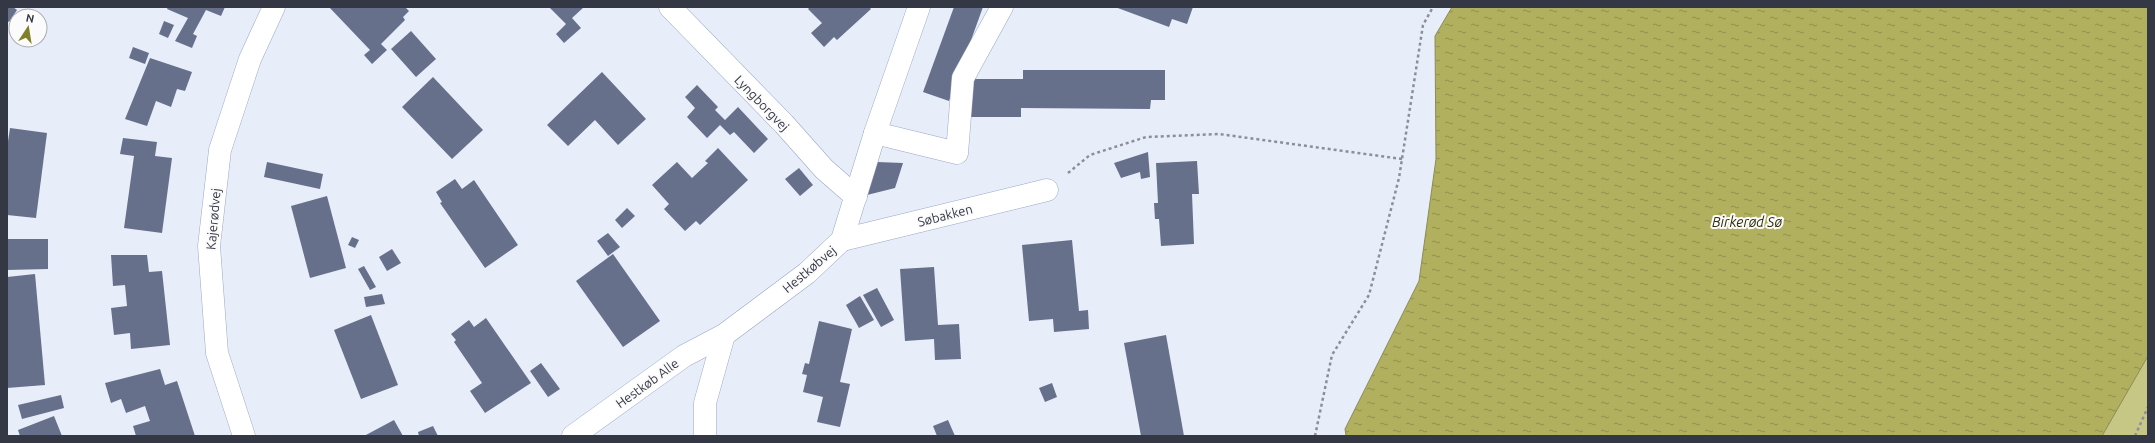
<svg xmlns="http://www.w3.org/2000/svg" width="2155" height="443" font-family="Ubuntu,sans-serif">
	<style>
		.green { fill: #c7c785 }
		.water { fill: url(#water-ripples); stroke: #8c8c56 }
		.building { fill: #66708b }
		.lines { fill: none; stroke-linecap: round; stroke-linejoin: round }
		.minor-casing { stroke: #9ba7c4; stroke-width: 23 }
		.path { stroke: #8b8f9c; stroke-width: 2.5; stroke-dasharray: 3 3; stroke-linecap: butt }
		.minor { stroke: #fff; stroke-width: 22 }
		.labels { text-anchor: middle; dominant-baseline: central; stroke-width: 4; stroke-linejoin: round; paint-order: stroke }
		.street-label { font-size: 13px; fill: #343844; stroke: #fbfbfb }
		.water-label { font-size: 14px; font-style: italic; fill: #2f2e0a; stroke: #fbfbfb }
	</style>
	<defs>
		<pattern id="water-ripples" width="26" height="14" patternUnits="userSpaceOnUse"><rect width="26" height="14" fill="#b1b05e"/><path d="M2 4q2-2 4 0t4 0M15 11q2-2 4 0t4 0" fill="none" stroke="#91904f"/></pattern>
	</defs>
	<rect width="100%" height="100%" fill="#e8edfa"/>
	<polygon class="green" points="2148,356 2148,436 2102,436"/>
	<polygon class="water" points="1452,7 2148,7 2148,356 2102,436 1346,436 1345,429 1419,281 1436,159 1435,36"/>
	<g class="building">
		<polygon points="7,7 13,7 17,10 9,22 7,21"/>
		<polygon points="168,7 225,7 221,16 206,10 193,34 197,36 192,48 175,41 188,18 167,9"/>
		<polygon points="329,7 405,7 409,11 403,17 405,20 381,44 387,50 372,64 364,55 370,50"/>
		<polygon points="549,7 584,7 572,18 581,28 564,43 556,34 566,24"/>
		<polygon points="810,7 869,7 871,9 837,40 834,37 824,47 811,33 822,23 808,9"/>
		<polygon points="954,7 983,7 949,101 923,92"/>
		<polygon points="1115,7 1193,7 1187,24 1172,19 1169,27"/>
		<polygon points="164,21 174,25 168,38 159,34"/>
		<polygon points="411,31 436,59 416,77 391,49"/>
		<polygon points="133,47 149,53 145,64 129,58"/>
		<polygon points="150,58 192,72 185,91 177,89 171,107 156,101 147,126 125,119"/>
		<polygon points="1023,70 1165,70 1165,100 1151,100 1150,109 1021,108 1021,117 968,117 968,79 1023,79"/>
		<polygon points="602,72 646,119 618,145 595,120 568,146 547,125"/>
		<polygon points="433,77 483,130 452,159 402,107"/>
		<polygon points="697,85 718,107 715,110 725,120 738,107 768,139 754,153 734,132 730,135 720,125 707,138 687,117 695,108 685,97"/>
		<polygon points="10,128 47,133 36,218 7,215 7,148"/>
		<polygon points="123,138 157,142 155,156 172,158 162,233 124,228 134,156 120,154"/>
		<polygon points="718,148 748,180 700,225 696,221 685,231 664,209 669,204 652,185 677,162 692,178 708,163 705,161"/>
		<polygon points="1148,152 1150,177 1141,179 1140,172 1121,178 1114,163"/>
		<polygon points="1197,161 1199,194 1192,194 1194,244 1161,246 1159,219 1155,219 1154,203 1158,203 1156,163"/>
		<polygon points="267,162 323,174 320,189 264,177"/>
		<polygon points="877,162 903,163 895,188 867,195"/>
		<polygon points="799,168 813,185 800,196 785,179"/>
		<polygon points="455,179 462,189 474,180 518,245 485,268 440,203 442,202 436,192"/>
		<polygon points="327,196 346,268 310,278 291,206"/>
		<polygon points="627,208 635,216 622,228 615,220"/>
		<polygon points="608,233 620,247 608,256 597,241"/>
		<polygon points="352,237 359,240 355,248 348,245"/>
		<polygon points="7,239 48,239 48,269 7,270"/>
		<polygon points="1072,240 1079,311 1088,310 1089,329 1054,332 1053,319 1029,321 1022,245"/>
		<polygon points="392,249 401,263 387,271 379,257"/>
		<polygon points="613,254 660,321 623,347 576,281"/>
		<polygon points="111,255 147,255 149,272 162,271 170,345 131,349 130,333 114,335 111,308 127,306 125,285 113,286"/>
		<polygon points="364,266 376,287 370,290 358,269"/>
		<polygon points="934,267 938,325 959,324 961,359 935,360 934,339 905,341 900,269"/>
		<polygon points="35,274 45,385 7,388 7,277"/>
		<polygon points="877,288 894,320 881,327 863,295"/>
		<polygon points="382,294 385,304 366,307 364,297"/>
		<polygon points="860,296 874,320 859,328 846,305"/>
		<polygon points="371,315 398,385 361,399 334,330"/>
		<polygon points="486,318 531,383 485,413 470,391 482,383 454,342 456,340 451,334 469,320 474,327"/>
		<polygon points="819,321 852,329 840,382 850,384 840,427 817,422 823,397 803,392 807,375 802,374 805,363 809,364"/>
		<polygon points="1166,335 1184,436 1141,436 1124,343"/>
		<polygon points="541,363 560,389 548,397 530,371"/>
		<polygon points="160,369 165,385 177,381 195,436 136,436 133,426 150,421 145,406 126,413 121,399 111,403 105,383"/>
		<polygon points="1052,383 1057,397 1045,402 1039,388"/>
		<polygon points="61,395 64,408 22,419 18,405"/>
		<polygon points="54,416 62,436 20,436 18,430"/>
		<polygon points="394,420 403,436 364,436"/>
		<polygon points="948,420 955,436 937,436 933,426"/>
		<polygon points="433,426 438,436 419,436 418,432"/>
	</g>
	<g class="lines">
		<g class="minor-casing">
			<g id="minor">
				<polyline points="670,7 784,124 824,169 856,197"/>
				<polyline points="875,133 957,153 963,78 1002,7"/>
				<polyline points="842,240 1047,190"/>
				<polyline points="244,436 217,353 209,246 220,150 250,59 274,7"/>
				<polyline points="573,436 684,356 724,335 807,273 842,240 875,133 919,7"/>
				<polyline points="705,436 705,403 724,335"/>
			</g>
		</g>
		<g class="path">
			<polyline points="1068,173 1090,155 1146,137 1219,134 1402,159"/>
			<polyline points="1315,436 1332,355 1369,295 1399,178 1423,25 1433,7"/>
			<polyline points="2135,436 2148,407"/>
		</g>
		<use href="#minor" class="minor"/>
	</g>
	<g class="labels">
		<g class="street-label">
			<text transform="translate(762 103) rotate(46)">Lyngborgvej</text>
			<text transform="translate(945 215) rotate(-14)">Søbakken</text>
			<text transform="translate(213 219) rotate(-85)">Kajerødvej</text>
			<text transform="translate(809 269) rotate(-40)">Hestkøbvej</text>
			<text transform="translate(647 383) rotate(-36)">Hestkøb Alle</text>
		</g>
		<g class="water-label">
			<text x="1747" y="222">Birkerød Sø</text>
		</g>
	</g>
	<rect width="2155" height="443" fill="none" stroke="#343844" stroke-width="16"/>
	<g transform="translate(28 28) rotate(12)"><circle r="19" fill="#fbfbfb" stroke="#abadb2"/>
	<path d="M0-3L7 15L0 10L-7 15Z" fill="#817f27"/>
	<text y="-6" font-size="11" font-weight="bold" text-anchor="middle" fill="#343844">N</text>
	</g>
</svg>
